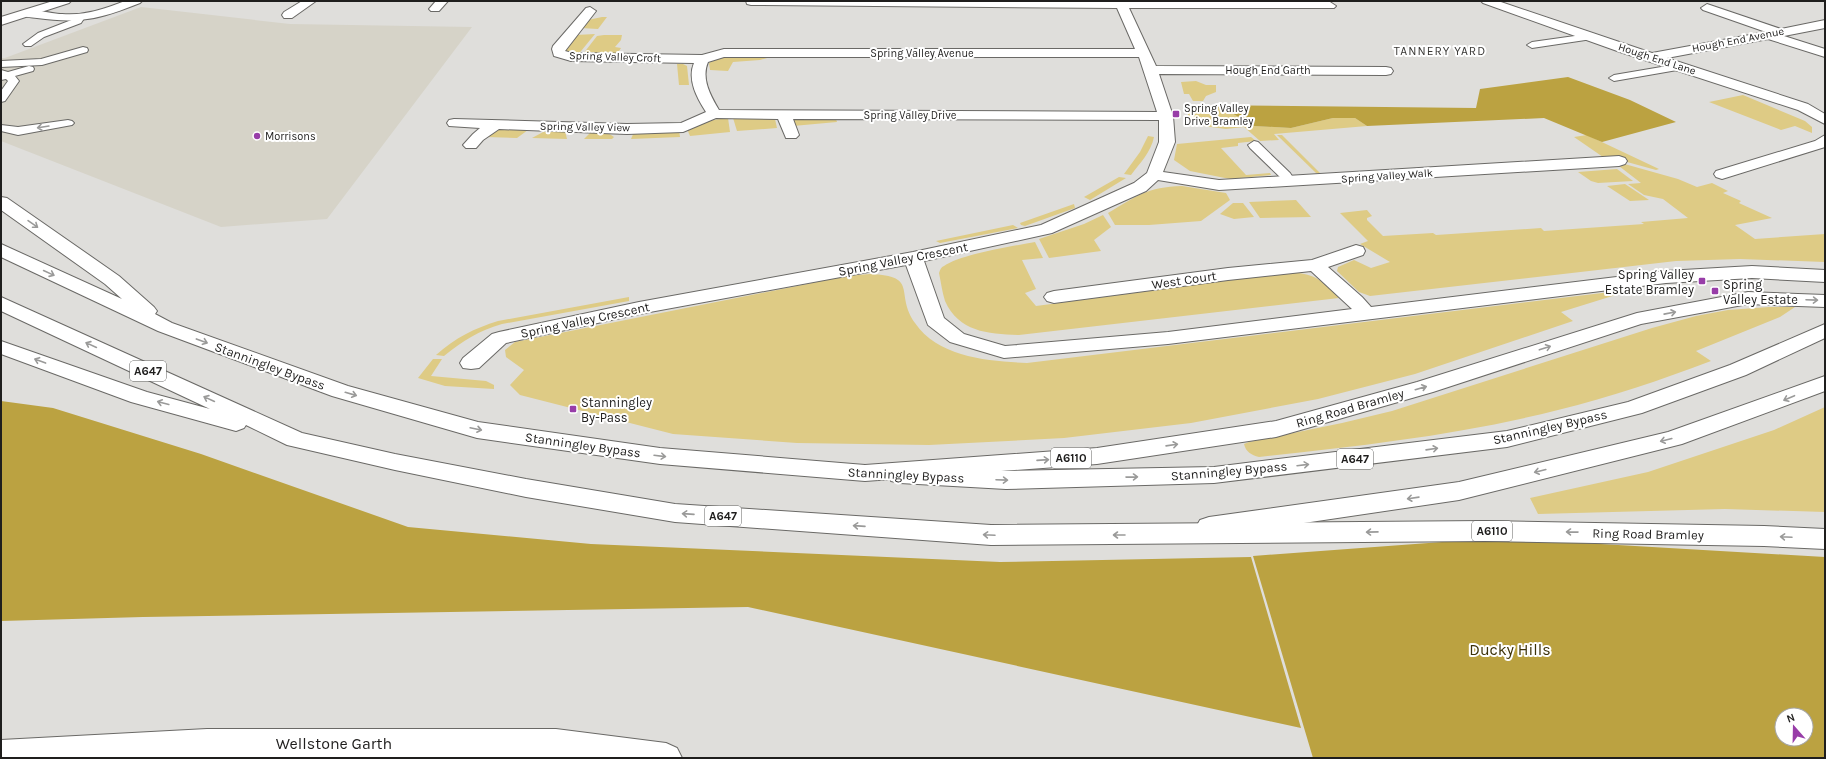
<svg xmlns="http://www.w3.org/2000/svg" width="1826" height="759" font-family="Karla,sans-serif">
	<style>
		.built { fill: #d6d3c8 }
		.green { fill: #decb85 }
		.forest { fill: #bba241; fill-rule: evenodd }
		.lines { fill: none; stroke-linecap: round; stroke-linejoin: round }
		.lane-casing { stroke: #6a6966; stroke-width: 2 }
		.street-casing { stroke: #6a6966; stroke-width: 2 }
		.secondary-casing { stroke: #6a6966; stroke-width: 2 }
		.primary-casing { stroke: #6a6966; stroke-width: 2 }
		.highway-casing { stroke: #6a6966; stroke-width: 2 }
		.lane { fill: #fff; fill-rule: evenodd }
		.street { fill: #fff; fill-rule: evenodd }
		.secondary { fill: #fff; fill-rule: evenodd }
		.primary { fill: #fff; fill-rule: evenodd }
		.highway { fill: #fff; fill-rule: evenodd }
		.oneway { stroke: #9a9a99 }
		.poi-dot { fill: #983da8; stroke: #fff; stroke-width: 1.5 }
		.labels { text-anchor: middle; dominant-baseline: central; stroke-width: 4; stroke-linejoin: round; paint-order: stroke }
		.far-street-label { font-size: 11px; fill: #1f1e1d; stroke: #fff }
		.far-poi-label { font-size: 11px; fill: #1f1e1d; stroke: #fff; text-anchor: start }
		.far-neighbourhood-label { font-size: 12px; letter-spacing: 1px; fill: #383734; stroke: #fff }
		.shield { fill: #fff; stroke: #626261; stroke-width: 1 }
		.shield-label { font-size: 12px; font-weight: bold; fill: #1f1e1d }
		.street-label { font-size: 13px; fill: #1f1e1d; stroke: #fff }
		.poi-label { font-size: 13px; fill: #1f1e1d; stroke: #fff; text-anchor: start }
		.near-park-label { font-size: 16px; fill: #3d3208; stroke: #fff }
		.near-street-label { font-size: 16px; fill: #1f1e1d; stroke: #fff }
	</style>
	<rect width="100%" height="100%" fill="#dfdedb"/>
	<polygon class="built" points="141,7 290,24 472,27 327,219 221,227 1,141 1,58 5,58"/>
	<g class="green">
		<polygon points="602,17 607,17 598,29 581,28 588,20"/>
		<polygon points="595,34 577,56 566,52 564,48 576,35"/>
		<polygon points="604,35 622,35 621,40 615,47 621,48 617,54 583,54 597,36"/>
		<polygon points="774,56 760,60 733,62 728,71 710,70 709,63 720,57"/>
		<polygon points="677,64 683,64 687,66 689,85 679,85"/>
		<polygon points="1196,81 1206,85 1216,85 1216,92 1206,96 1203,101 1193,101 1189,94 1184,94 1181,82"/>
		<polygon points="1743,95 1805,121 1812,127 1812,133 1795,126 1781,130 1709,102"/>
		<polygon points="1223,108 1254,126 1291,128 1333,118 1355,118 1367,126 1274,134 1279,140 1260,141 1244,127 1226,129 1188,124 1188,112"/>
		<polygon points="728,118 730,132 690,136 687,129 713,120"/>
		<polygon points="733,118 775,119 777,128 737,131"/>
		<polygon points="797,119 836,119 837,122 793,126 794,120"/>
		<polygon points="496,130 528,130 517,138 486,137"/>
		<polygon points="679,130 680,137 631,139 634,132"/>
		<polygon points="545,131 565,131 567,139 532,138"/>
		<polygon points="592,131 605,131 614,137 612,139 584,139"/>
		<polygon points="1277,135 1282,135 1320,173 1316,173"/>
		<polygon points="1587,135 1659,169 1656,170 1609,157 1603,157 1574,137"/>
		<path d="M1148 136 1154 137C1151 152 1140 163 1131 175L1124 174 1140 152Z"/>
		<polygon points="1251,137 1256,141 1238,143 1238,146 1221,148 1246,175 1270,173 1271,175 1230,179 1190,171 1174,160 1177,144"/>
		<polygon points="1615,163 1621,163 1678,179 1697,187 1712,183 1728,191 1723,193 1741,201 1739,203 1741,204 1772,218 1735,225 1755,239 1825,234 1825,262 1740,259 1676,261 1370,296 1359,292 1337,271 1338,267 1354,260 1371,268 1390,262 1360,244 1368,241 1340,213 1367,210 1372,216 1367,218 1367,220 1383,236 1433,233 1436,235 1541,228 1544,231 1644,224 1641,222 1688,218 1663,199 1644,195 1628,184 1641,183"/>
		<polygon points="1617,169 1633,181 1598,183 1591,181 1578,172"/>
		<polygon points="1119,177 1126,178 1090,200 1084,197"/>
		<polygon points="1625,184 1649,200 1630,201 1607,186"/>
		<path d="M1182 186 1226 193 1230 200 1201 221 1149 225H1115L1108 213C1137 196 1147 187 1182 186Z"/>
		<polygon points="1296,200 1311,217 1260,218 1249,202"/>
		<polygon points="1233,203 1243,203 1254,217 1234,219 1220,214"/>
		<polygon points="1074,204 1075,208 1025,226 1021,225 1020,223"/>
		<polygon points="1103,215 1111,227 1094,240 1101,251 1049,258 1039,239 1084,224"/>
		<polygon points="1013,225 1018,228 940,243 936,241"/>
		<path d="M1035 242 1043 258 1022 260 1036 289 1025 293 1036 306 1292 272C1317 275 1322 280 1339 298L1019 335C988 334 959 332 945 301 942 292 941 282 939 273 940 270 941 267 944 266 961 254 1014 246 1035 242Z"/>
		<path d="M870 274C920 276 894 293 915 323 939 358 989 361 1027 363L1635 289 1561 312 1573 321 1415 374 1318 399 1191 423 1064 438 929 445 797 443 673 434 520 395 510 385 524 370 506 357 505 350 515 342 847 276Z"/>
		<path d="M629 297V301L502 324C478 331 464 340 444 356L436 355C455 338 475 328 498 321Z"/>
		<path d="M1769 307H1795L1780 317 1696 351 1711 361C1661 380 1611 397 1558 410 1460 435 1359 446 1259 457 1251 455 1246 452 1244 444L1249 442 1342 423 1392 411 1652 328 1696 316 1728 310Z"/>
		<polygon points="433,359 442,359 431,376 486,381 494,385 494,389 445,386 418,378"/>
		<polygon points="1825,407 1825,512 1725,509 1538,514 1530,498 1648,472 1774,430"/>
	</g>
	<g class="forest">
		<polygon points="1568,77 1630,100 1676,122 1602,142 1544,118 1367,126 1355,118 1333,118 1291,128 1254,126 1223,108 1188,112 1192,105 1476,108 1480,89"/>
		<polygon points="1,401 53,408 201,454 408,527 591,544 1000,562 1251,557 1301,728 748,607 143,617 1,621"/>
		<path d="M1496 538 1825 557V758H1313L1253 556ZM1782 715H1806V739H1782Z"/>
	</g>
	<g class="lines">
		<g class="lane-casing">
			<g id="lane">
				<polygon points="80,14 85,17 81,23 44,37 31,46 25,46 23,44 38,33 74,19 77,15"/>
				<polygon points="1589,34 1594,37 1592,39 1532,48 1527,45 1532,42"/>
				<polygon points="83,47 87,48 88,50 87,52 42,65 1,67 1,61 41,59"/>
				<polygon points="1679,64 1684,67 1683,69 1614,81 1609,78 1614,75"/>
				<polygon points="29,66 33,67 34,69 33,71 15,76 19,81 5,101 1,102 1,91 8,81 6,79 1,80 1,70 8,72"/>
				<polygon points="68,120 72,121 74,123 72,125 18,135 1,131 1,125 18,127"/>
				<polygon points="1254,141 1258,142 1290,173 1292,176 1290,179 1282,179 1250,148 1248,145"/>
			</g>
		</g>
		<g class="street-casing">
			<g id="street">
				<path d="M125 1H142L140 3C100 19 80 24 37 18 31 17 24 18 20 13 25 6 53 14 62 14 84 16 105 9 125 1Z"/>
				<polygon points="302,1 316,1 292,18 284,18 282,15 284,12"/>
				<polygon points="436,1 448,1 439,11 431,11 429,9"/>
				<path d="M746 1 1330 2 1336 6 1334 8H1129L1156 66 1386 67 1391 68 1393 71 1391 74 1386 75 1159 74 1173 116 1175 142 1163 172 1219 180 1619 156 1625 158 1627 161 1625 164 1619 166 1219 190 1158 180 1146 191 1052 233 924 261 944 318 964 334 1005 346 1168 332 1352 309 1311 271 1228 280 1054 303 1047 301 1044 297 1047 293 1054 291 1228 268 1312 260 1356 245 1363 247 1365 251 1363 255 1328 267 1362 297 1371 307 1666 271 1752 266 1825 270V282L1752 278 1666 283 1168 344 1004 358 950 342 928 325 906 265 639 314 506 343 479 368 471 369 463 368 460 363 463 358 492 334 499 332 639 302 913 252 1041 225 1134 183 1147 173 1159 142V120L793 119 799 135 796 138H786L778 119 716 118 683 132 627 134 499 129 483 140 476 148H466L463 145 473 134 480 128 449 126 447 123 449 120 454 119 627 124 681 123 706 112C697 98 687 80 694 63L571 61 554 56 552 49 553 46 586 8 590 7 596 11 565 51 572 53 702 55 724 49H1135L1117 8 751 5 747 4ZM724 57H1139L1157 112 719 110C710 95 701 78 708 62Z"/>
				<polygon points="1481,1 1498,1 1652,53 1766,32 1703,10 1701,8 1707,4 1781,29 1825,20 1825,28 1784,36 1825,49 1825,57 1768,39 1667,58 1808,104 1825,114 1825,124 1798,110 1620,52 1483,3"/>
				<polygon points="1825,135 1825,147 1722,179 1716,177 1714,174 1716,171 1815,141"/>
				<polygon points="207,729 556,729 666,743 677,748 682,758 1,758 1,740"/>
			</g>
		</g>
		<g class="secondary-casing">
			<polygon id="secondary" points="53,1 71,1 69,3 1,25 1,17"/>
		</g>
		<g class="primary-casing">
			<g id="primary">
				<polygon points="1825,324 1825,338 1746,375 1642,413 1507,447 1214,483 1006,489 900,483 891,481 888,475 891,469 900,467 1006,471 1214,467 1507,431 1628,402 1730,365"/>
				<polygon points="1825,376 1825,391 1682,444 1459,500 1209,537 1200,534 1196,527 1200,520 1209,517 1459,482 1668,432"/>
			</g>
		</g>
		<g class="highway-casing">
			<g id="highway">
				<polygon points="1,197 7,198 119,276 154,307 157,311 155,314 172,323 348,386 478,422 660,448 865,465 1097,448 1276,421 1417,382 1637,313 1748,292 1825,295 1825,307 1748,304 1641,324 1433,392 1276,437 1097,464 865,481 660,464 477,438 332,396 158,331 1,257 1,244 122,299 105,284 1,210"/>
				<polygon points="1,297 302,433 395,454 526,479 675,504 991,525 1485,521 1764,526 1825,529 1825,549 1764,546 1485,541 991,545 675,522 526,497 395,470 287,445 246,425 244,428 236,431 131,402 1,354 1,341 147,392 210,409 1,311"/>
			</g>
		</g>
		<use href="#lane" class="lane"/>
		<use href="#street" class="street"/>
		<use href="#secondary" class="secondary"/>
		<use href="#primary" class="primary"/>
		<use href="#highway" class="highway"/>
	</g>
	<defs><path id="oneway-shaft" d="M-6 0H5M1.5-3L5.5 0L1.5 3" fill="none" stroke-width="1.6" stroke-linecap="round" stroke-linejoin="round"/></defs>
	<g class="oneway">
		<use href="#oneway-shaft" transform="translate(43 127) rotate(171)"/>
		<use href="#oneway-shaft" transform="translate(33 224) rotate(35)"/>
		<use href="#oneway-shaft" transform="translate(49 273) rotate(25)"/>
		<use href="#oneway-shaft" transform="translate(1812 300) rotate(2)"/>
		<use href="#oneway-shaft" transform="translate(1670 313) rotate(-11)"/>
		<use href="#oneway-shaft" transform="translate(202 341) rotate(20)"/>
		<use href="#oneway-shaft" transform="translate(91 345) rotate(-155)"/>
		<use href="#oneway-shaft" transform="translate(1545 348) rotate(-18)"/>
		<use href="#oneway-shaft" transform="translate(40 361) rotate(-160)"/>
		<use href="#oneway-shaft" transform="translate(1421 388) rotate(-16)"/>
		<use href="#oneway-shaft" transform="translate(351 394) rotate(16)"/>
		<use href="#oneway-shaft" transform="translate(1789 398) rotate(157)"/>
		<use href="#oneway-shaft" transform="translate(209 399) rotate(-155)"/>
		<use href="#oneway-shaft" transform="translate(163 403) rotate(-165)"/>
		<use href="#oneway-shaft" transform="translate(476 429) rotate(12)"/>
		<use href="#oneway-shaft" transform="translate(1666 440) rotate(166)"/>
		<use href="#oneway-shaft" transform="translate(1172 445) rotate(-8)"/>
		<use href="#oneway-shaft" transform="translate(1432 449) rotate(-8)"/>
		<use href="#oneway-shaft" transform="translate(660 456) rotate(7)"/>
		<use href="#oneway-shaft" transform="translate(1043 460) rotate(-4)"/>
		<use href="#oneway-shaft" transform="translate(1303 465) rotate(-7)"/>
		<use href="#oneway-shaft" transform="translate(1540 471) rotate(166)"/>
		<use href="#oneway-shaft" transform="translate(1132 477) rotate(-1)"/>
		<use href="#oneway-shaft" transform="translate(1002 480) rotate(2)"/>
		<use href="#oneway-shaft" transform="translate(1413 498) rotate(172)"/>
		<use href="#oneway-shaft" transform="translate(688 514) rotate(-176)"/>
		<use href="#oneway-shaft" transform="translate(859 526) rotate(-176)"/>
		<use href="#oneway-shaft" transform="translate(1372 532) rotate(179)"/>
		<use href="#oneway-shaft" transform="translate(1572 532) rotate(-179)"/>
		<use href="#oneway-shaft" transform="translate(989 535) rotate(-177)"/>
		<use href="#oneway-shaft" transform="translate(1119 535) rotate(180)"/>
		<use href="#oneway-shaft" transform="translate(1786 537) rotate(-177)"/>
	</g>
	<g class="poi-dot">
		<rect x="1172" y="110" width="8" height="8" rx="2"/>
		<circle cx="257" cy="136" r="4"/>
		<rect x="1698" y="277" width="8" height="8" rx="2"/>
		<rect x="1711" y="287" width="8" height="8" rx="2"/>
		<rect x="569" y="405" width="8" height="8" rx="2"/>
	</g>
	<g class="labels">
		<g class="far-street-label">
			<text transform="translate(1738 40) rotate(-11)">Hough End Avenue</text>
			<text x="922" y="53">Spring Valley Avenue</text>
			<text transform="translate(615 57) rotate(2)">Spring Valley Croft</text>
			<text transform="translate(1657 59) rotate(18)">Hough End Lane</text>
			<text x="1268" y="70">Hough End Garth</text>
			<text x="910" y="115">Spring Valley Drive</text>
			<text transform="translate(585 127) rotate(1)">Spring Valley View</text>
			<text transform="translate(1387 176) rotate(-4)">Spring Valley Walk</text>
		</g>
		<g class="far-poi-label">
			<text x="1184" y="108">Spring Valley<tspan x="1184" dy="13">Drive Bramley</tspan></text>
			<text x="265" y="136">Morrisons</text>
		</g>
		<g class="far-neighbourhood-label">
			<text x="1440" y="51">TANNERY YARD</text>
		</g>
		<g class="shield">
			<rect x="130" y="361" width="36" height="20" rx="3"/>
			<rect x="1051" y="448" width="40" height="20" rx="3"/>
			<rect x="1337" y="449" width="36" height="20" rx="3"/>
			<rect x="705" y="506" width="36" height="20" rx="3"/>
			<rect x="1472" y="521" width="40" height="20" rx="3"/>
		</g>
		<g class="shield-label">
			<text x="148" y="371">A647</text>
			<text x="1071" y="458">A6110</text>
			<text x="1355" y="459">A647</text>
			<text x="723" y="516">A647</text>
			<text x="1492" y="531">A6110</text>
		</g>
		<g class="street-label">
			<text transform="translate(903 259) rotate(-11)">Spring Valley Crescent</text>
			<text transform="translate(1184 280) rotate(-8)">West Court</text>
			<text transform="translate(585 320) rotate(-12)">Spring Valley Crescent</text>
			<text transform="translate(270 366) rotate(20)">Stanningley Bypass</text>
			<text transform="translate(1350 408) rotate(-16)">Ring Road Bramley</text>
			<text transform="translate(1550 427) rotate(-13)">Stanningley Bypass</text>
			<text transform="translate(583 445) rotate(8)">Stanningley Bypass</text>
			<text transform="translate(1229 471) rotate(-5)">Stanningley Bypass</text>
			<text transform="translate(906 475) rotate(3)">Stanningley Bypass</text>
			<text transform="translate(1648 534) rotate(1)">Ring Road Bramley</text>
		</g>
		<g class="poi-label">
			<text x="1694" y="274" text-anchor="end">Spring Valley<tspan x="1694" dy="15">Estate Bramley</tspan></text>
			<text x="1723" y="284">Spring<tspan x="1723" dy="15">Valley Estate</tspan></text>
			<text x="581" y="402">Stanningley<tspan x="581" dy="15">By-Pass</tspan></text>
		</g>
		<g class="near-park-label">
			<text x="1510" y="649">Ducky Hills</text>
		</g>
		<g class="near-street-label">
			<text x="334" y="743">Wellstone Garth</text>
		</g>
	</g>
	<rect width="1826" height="759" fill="none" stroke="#1f1e1d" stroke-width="4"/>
	<g transform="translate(1794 727) rotate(340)"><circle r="19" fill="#ffffff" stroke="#a5a5a5"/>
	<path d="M0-3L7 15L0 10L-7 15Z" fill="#983da8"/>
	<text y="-6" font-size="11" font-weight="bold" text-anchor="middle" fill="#1f1e1d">N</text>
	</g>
</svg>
